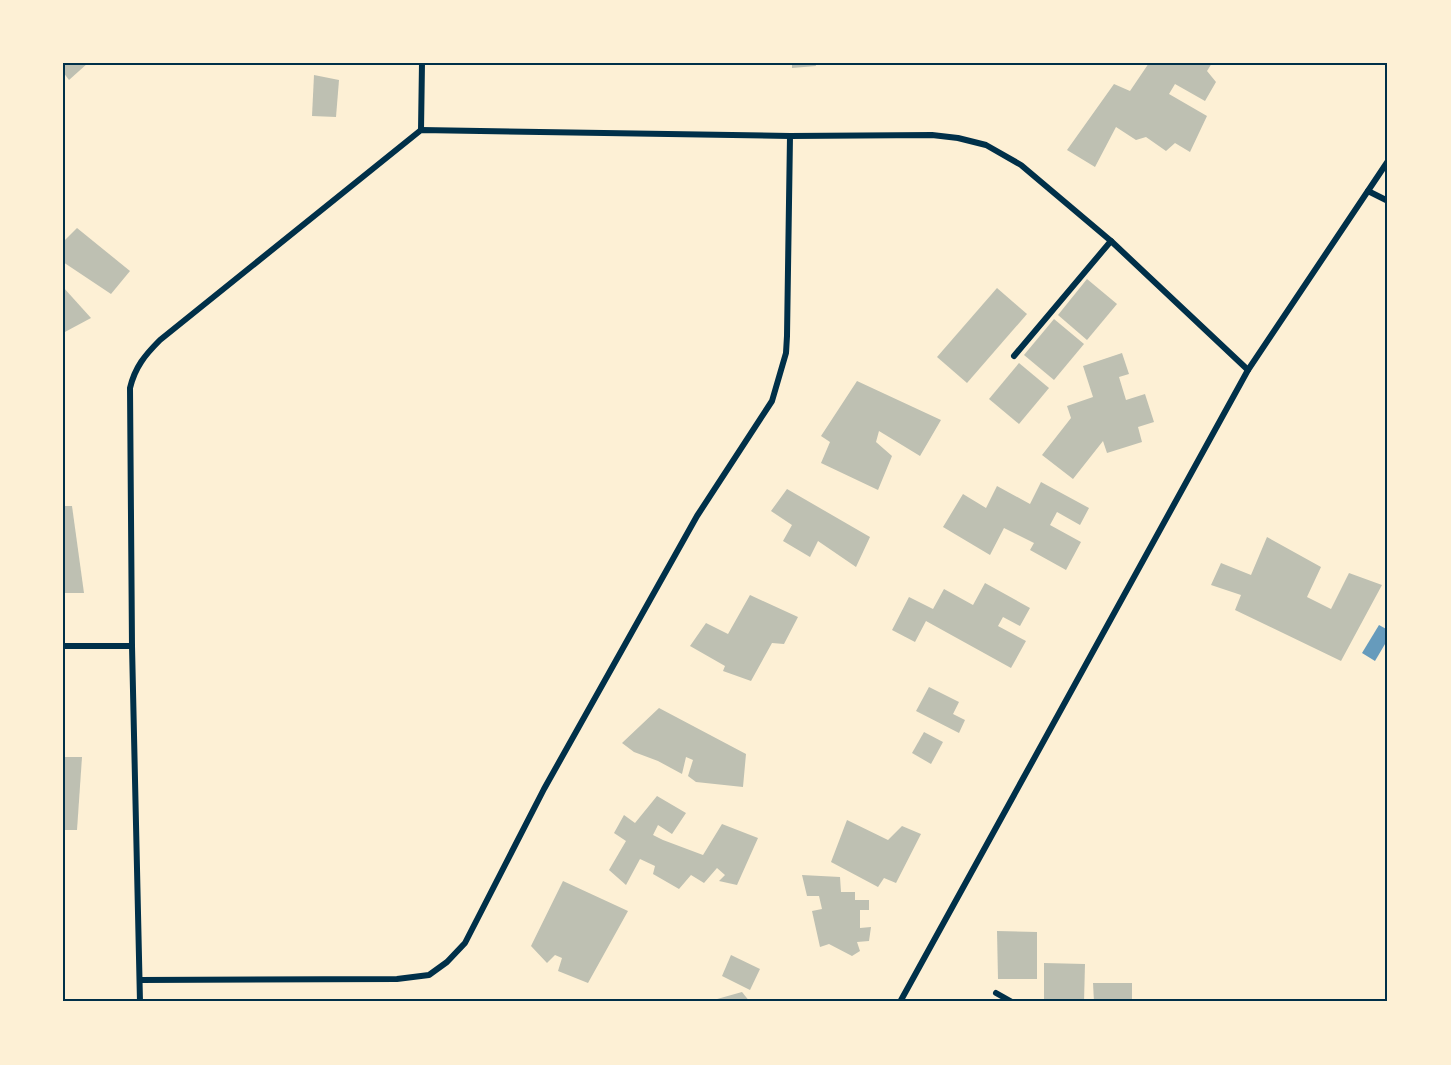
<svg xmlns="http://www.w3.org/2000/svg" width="1451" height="1065" font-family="'Crimson Pro',serif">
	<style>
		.water { fill: #669bbc }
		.building { fill: #bec0b2 }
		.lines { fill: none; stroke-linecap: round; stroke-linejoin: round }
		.minor { stroke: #003049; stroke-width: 6 }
		.neatline { fill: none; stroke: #003049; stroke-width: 2 }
	</style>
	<rect width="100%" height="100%" fill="#fdf0d5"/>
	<polygon class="water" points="1379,625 1388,630 1388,639 1375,661 1362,653"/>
	<g class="building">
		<polygon points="63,63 88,63 69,80 63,72"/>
		<polygon points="792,63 815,63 816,66 792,68"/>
		<polygon points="1149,63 1212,63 1207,71 1216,82 1205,101 1175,84 1169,94 1207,116 1190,152 1175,143 1166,151 1146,137 1136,140 1116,127 1095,167 1067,150 1114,84 1130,91"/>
		<polygon points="314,75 339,80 336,117 312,116"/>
		<polygon points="77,228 130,271 111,294 63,262 63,242"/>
		<polygon points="1087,279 1117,304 1087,340 1058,315"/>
		<polygon points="63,287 91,318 63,333"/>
		<polygon points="997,288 1027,314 967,383 937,357"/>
		<polygon points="1054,319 1084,344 1054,380 1024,355"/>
		<polygon points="1122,353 1129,374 1119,377 1126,400 1145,394 1154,422 1138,427 1142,442 1107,453 1103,441 1073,479 1042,455 1071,418 1067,406 1093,397 1083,366"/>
		<polygon points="1019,363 1049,388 1019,424 989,399"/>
		<polygon points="857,381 941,420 920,456 879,431 876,442 892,456 878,490 821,463 830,442 821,436"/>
		<polygon points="1041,482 1089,508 1080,525 1057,512 1050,525 1081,542 1066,570 1030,550 1034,543 1004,528 990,555 943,527 963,494 986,508 997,486 1030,504"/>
		<polygon points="787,489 870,537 856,567 818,541 810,557 783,541 792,525 771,511"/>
		<polygon points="63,506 72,506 84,593 63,593"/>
		<polygon points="1267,537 1321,567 1307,597 1331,609 1349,573 1382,585 1341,661 1235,610 1241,595 1211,585 1221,563 1251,575"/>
		<polygon points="985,583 1030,608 1020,626 1003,617 998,626 1026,641 1011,668 926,621 915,642 892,630 909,597 933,609 944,589 973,605"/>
		<polygon points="750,595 798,617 784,644 772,643 751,681 723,671 725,666 690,646 706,623 728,634"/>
		<polygon points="929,687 959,702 953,714 965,720 959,733 916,711"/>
		<polygon points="659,708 746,754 743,787 696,782 688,776 693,760 686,757 682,774 658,761 634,752 622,743"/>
		<polygon points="924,732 943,742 931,764 912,753"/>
		<polygon points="63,757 82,757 77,830 63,830"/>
		<polygon points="657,796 686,813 672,834 658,825 653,835 663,840 703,855 722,824 758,838 737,885 719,881 725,875 717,868 704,883 691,875 679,889 653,874 655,866 640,859 626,885 609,870 626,841 614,833 624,815 635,823"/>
		<polygon points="847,820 888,840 902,826 921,834 896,883 884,878 878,887 831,862"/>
		<polygon points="802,875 840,877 841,892 855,892 855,900 869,900 869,910 860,910 860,928 871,927 869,941 857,942 860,951 852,956 829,944 820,947 812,911 822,909 819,896 807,896"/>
		<polygon points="563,881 628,911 588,983 558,971 562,958 555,955 547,963 531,946"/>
		<polygon points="997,931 1037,932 1037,979 998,979"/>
		<polygon points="731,955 760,969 750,990 722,976"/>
		<polygon points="1044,963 1085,964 1084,1002 1044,1002"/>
		<polygon points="1093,983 1132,983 1132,1002 1094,1002"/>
		<polygon points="742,992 750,1002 710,1002 710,1001"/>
	</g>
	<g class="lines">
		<g class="minor">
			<polyline points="421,130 422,63"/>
			<polyline points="1368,191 1388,201"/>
			<polyline points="1014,356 1111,241"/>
			<polyline points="63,646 132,646"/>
			<polyline points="140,980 397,979 429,975 447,962 465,943 544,789 697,516 772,401 786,353 787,336 790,136"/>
			<polyline points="996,993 1012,1002"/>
			<path d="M140 1002 132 646 130 388C135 367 145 355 160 340L421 130 790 136 932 135 958 138 986 145 1021 165 1111 241 1248 370"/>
			<polyline points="900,1002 1248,370 1388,161"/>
		</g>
	</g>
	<rect width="1451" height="1065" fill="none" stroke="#fdf0d5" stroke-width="129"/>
	<rect x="64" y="64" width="1322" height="936" class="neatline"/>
</svg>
